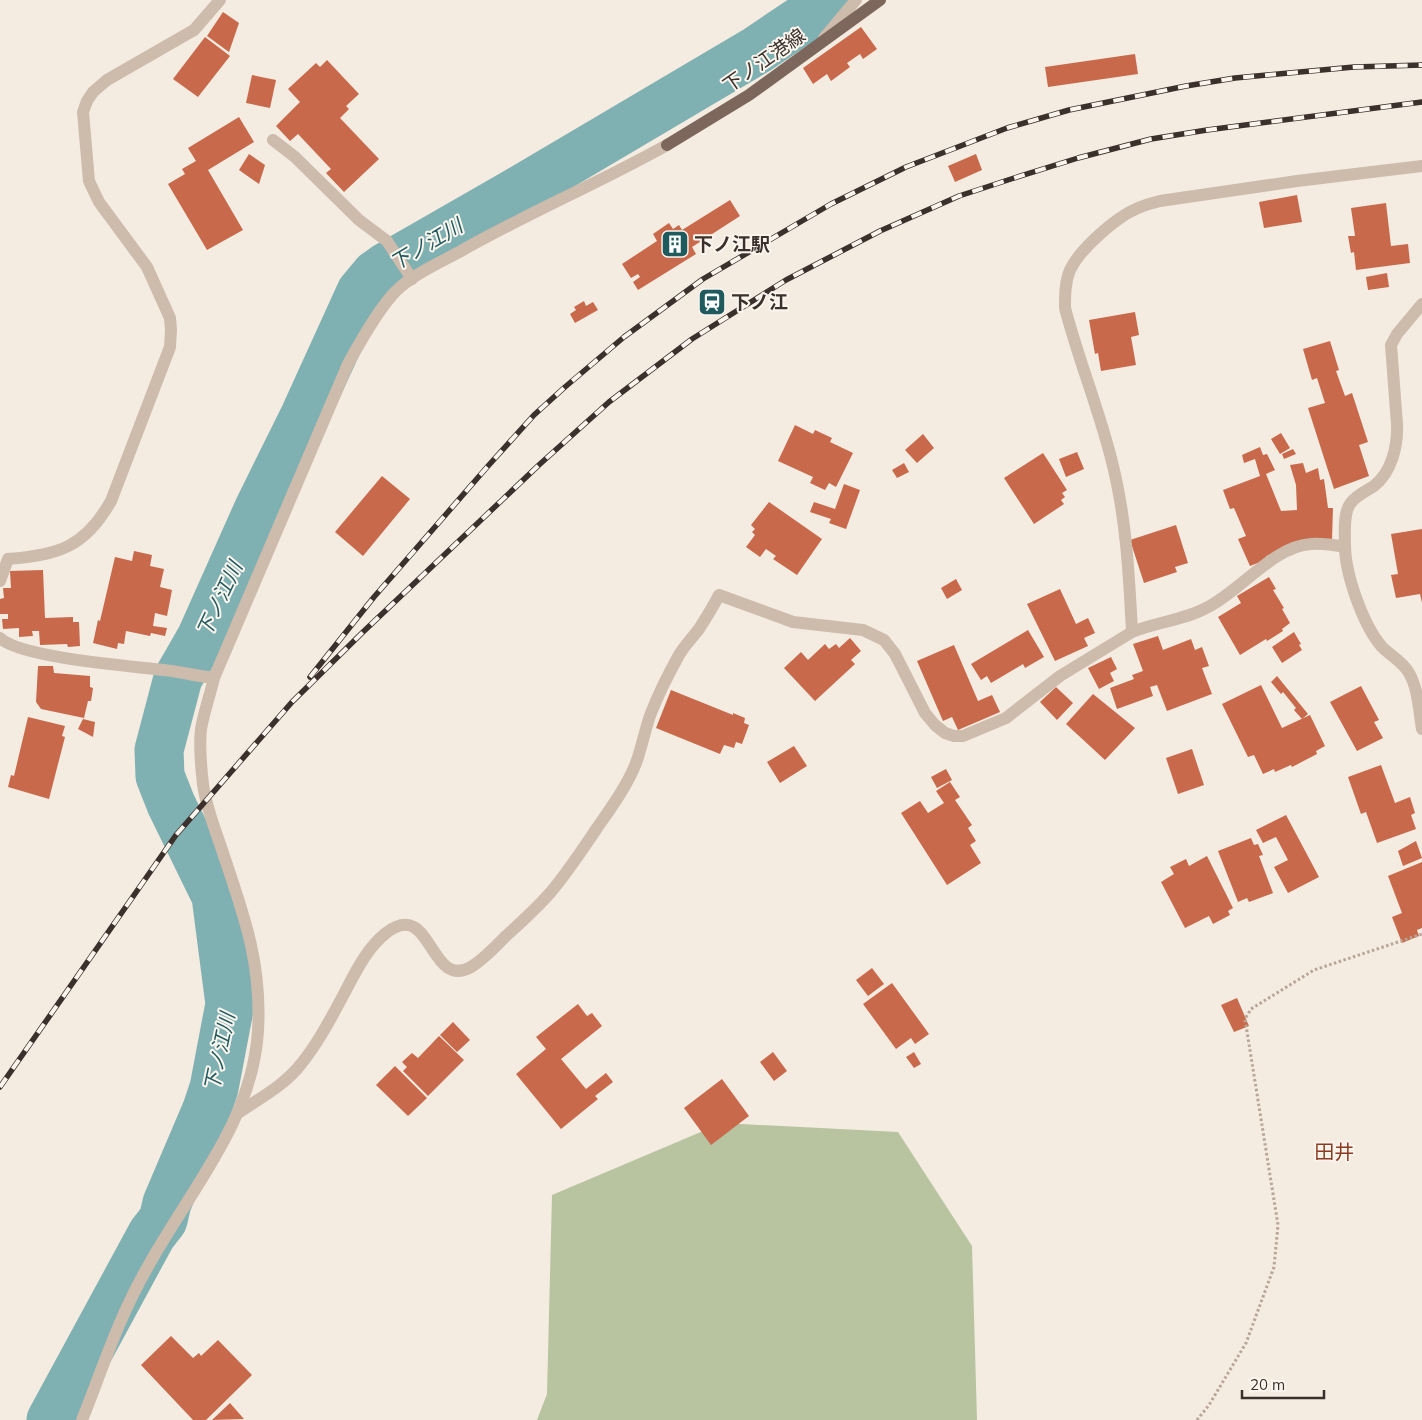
<svg xmlns="http://www.w3.org/2000/svg" width="1422" height="1420" font-family="Mulish,'Noto Sans JP',sans-serif">
	<style>
		.green { fill: #b8c4a0 }
		.lines { fill: none; stroke-linecap: round; stroke-linejoin: round }
		.river { stroke: #7fb0b2; stroke-width: 49 }
		.building { fill: #c8694b }
		.path { stroke: #b9a596; stroke-width: 3; stroke-dasharray: 2.5 2.5; stroke-linecap: butt }
		.minor { stroke: #cdbbac; stroke-width: 12 }
		.major { stroke: #7d675c; stroke-width: 12 }
		.rail-casing { stroke: #3b302b; stroke-width: 5.5 }
		.rail { stroke: #fbf5ee; stroke-width: 4; stroke-dasharray: 11; stroke-linecap: butt }
		.labels { text-anchor: middle; dominant-baseline: central; stroke-width: 4; stroke-linejoin: round; paint-order: stroke }
		.street-label { font-size: 19px; fill: #3b302b; stroke: #fbf5ee }
		.poi-label { font-size: 19px; font-weight: bold; fill: #3b302b; stroke: #fbf5ee; text-anchor: start }
		.water-label { font-size: 20px; font-style: italic; fill: #1f5a5e; stroke: #fbf5ee }
		.neighbourhood-label { font-size: 20px; fill: #8c3b22; stroke: #fbf5ee }
	</style>
	<rect width="100%" height="100%" fill="#f4ebe1"/>
	<polygon class="green" points="722,1123 898,1132 972,1246 977,1420 537,1420 547,1394 552,1195"/>
	<g class="lines">
		<polyline class="river" points="51,1420 152,1234 163,1220 167,1203 207,1109 214,1088 230,1004 216,896 171,804 160,776 159,750 178,678 201,638 259,508 305,415 361,292 376,274 386,267 515,193 757,50 812,13 825,0"/>
	</g>
	<g class="building">
		<polygon points="223,12 239,23 229,52 207,36"/>
		<polygon points="861,27 877,49 863,59 860,54 847,63 850,67 831,81 827,74 813,84 803,68"/>
		<polygon points="205,37 230,56 198,97 173,79"/>
		<polygon points="1135,54 1138,74 1048,87 1045,67"/>
		<polygon points="327,60 359,94 346,106 349,109 340,118 379,159 344,192 326,173 331,169 298,134 290,141 276,126 300,102 288,89 316,63 320,67"/>
		<polygon points="252,75 276,80 270,108 246,103"/>
		<polygon points="239,117 254,142 208,170 243,230 207,250 168,184 185,174 182,169 196,161 188,148"/>
		<polygon points="249,154 265,165 259,184 239,170"/>
		<polygon points="976,154 982,170 955,182 948,166"/>
		<polygon points="1297,195 1302,222 1264,228 1259,202"/>
		<polygon points="730,200 740,216 692,247 696,254 638,290 633,282 640,277 638,274 631,278 622,264 657,241 653,234 669,223 673,229 679,225 682,230"/>
		<polygon points="1386,203 1391,246 1408,244 1410,263 1356,270 1354,252 1351,253 1348,236 1355,236 1351,208"/>
		<polygon points="1387,273 1389,287 1368,290 1366,277"/>
		<polygon points="584,301 586,306 593,302 598,310 575,323 570,314 576,310 574,307"/>
		<polygon points="1135,312 1139,335 1131,337 1136,365 1101,371 1098,353 1095,354 1089,320"/>
		<polygon points="1330,341 1339,370 1336,371 1345,396 1352,393 1368,442 1359,445 1369,476 1334,489 1308,408 1325,403 1317,378 1312,380 1303,349"/>
		<polygon points="795,425 813,434 815,430 832,438 830,442 853,453 836,487 829,483 825,490 810,483 813,477 778,461"/>
		<polygon points="1281,433 1290,448 1280,454 1271,439"/>
		<polygon points="923,434 934,448 917,463 905,450"/>
		<polygon points="1260,447 1263,455 1267,454 1275,470 1266,474 1281,511 1297,510 1296,485 1290,465 1303,463 1306,473 1318,468 1320,480 1324,479 1328,508 1333,508 1332,540 1266,556 1268,559 1250,566 1238,539 1246,536 1234,508 1230,509 1223,490 1260,476 1255,459 1244,463 1242,455"/>
		<polygon points="1293,449 1296,454 1284,459 1282,454"/>
		<polygon points="1077,452 1084,469 1066,477 1059,459"/>
		<polygon points="1043,453 1067,490 1062,493 1065,497 1061,500 1064,504 1034,524 1004,478"/>
		<polygon points="904,463 909,472 897,478 892,470"/>
		<polygon points="382,476 410,499 363,556 335,532"/>
		<polygon points="844,484 860,490 846,529 829,523 831,519 810,512 814,502 835,509"/>
		<polygon points="769,502 822,539 797,575 773,559 776,556 766,549 760,557 746,547 755,535 752,532 755,529 751,525"/>
		<polygon points="1176,525 1188,563 1175,567 1177,572 1144,583 1130,540"/>
		<polygon points="1422,529 1422,603 1420,594 1396,598 1391,575 1398,574 1391,534"/>
		<polygon points="134,551 152,555 150,566 164,569 160,587 172,590 167,616 155,613 153,626 167,628 165,636 151,633 150,636 126,631 124,644 118,643 117,649 93,643 98,620 100,621 115,557 132,561"/>
		<polygon points="43,570 45,618 73,617 73,622 79,622 80,646 68,647 67,644 40,645 39,631 32,631 33,636 19,637 19,628 3,629 2,619 8,619 8,614 0,614 0,599 4,598 3,588 11,588 10,571"/>
		<polygon points="1269,577 1276,589 1273,590 1284,608 1282,609 1290,623 1282,629 1283,631 1267,641 1266,639 1240,655 1218,617 1241,603 1237,596"/>
		<polygon points="956,579 962,590 947,599 941,588"/>
		<polygon points="1060,589 1076,624 1088,618 1095,633 1084,638 1088,646 1055,661 1027,604"/>
		<polygon points="1028,630 1044,657 1025,668 1023,664 991,683 987,676 981,680 971,664"/>
		<polygon points="1294,632 1301,644 1299,645 1302,650 1282,663 1272,647"/>
		<polygon points="1158,636 1163,650 1191,639 1195,650 1202,647 1209,666 1202,668 1212,694 1167,711 1157,685 1150,687 1153,696 1117,709 1110,688 1134,679 1132,675 1143,671 1133,644"/>
		<polygon points="850,638 861,651 851,660 855,664 815,701 784,668 801,652 808,660 825,644 829,649 836,644 839,648"/>
		<polygon points="954,645 978,701 992,695 1000,712 958,730 952,717 943,721 917,661"/>
		<polygon points="1111,657 1117,669 1110,673 1114,681 1099,689 1088,668"/>
		<polygon points="38,666 53,666 54,673 90,676 90,687 93,688 91,701 88,701 84,718 41,709 36,702"/>
		<polygon points="1277,676 1308,714 1302,719 1294,710 1296,708 1283,692 1281,694 1271,682"/>
		<polygon points="1261,685 1282,728 1310,715 1325,746 1316,751 1317,754 1292,767 1291,765 1275,772 1274,769 1263,774 1254,755 1248,757 1222,704"/>
		<polygon points="1361,686 1379,720 1374,722 1383,738 1357,751 1330,702"/>
		<polygon points="1056,687 1073,703 1057,720 1040,702"/>
		<polygon points="671,690 733,715 733,713 745,718 744,723 749,725 742,744 736,742 734,748 724,745 720,754 656,728"/>
		<polygon points="1093,694 1135,728 1105,760 1066,724"/>
		<polygon points="28,717 65,726 62,736 65,737 49,799 8,787 11,775 14,776"/>
		<polygon points="83,719 95,722 93,737 78,729"/>
		<polygon points="794,746 807,766 780,783 767,762"/>
		<polygon points="1192,749 1204,785 1178,794 1166,758"/>
		<polygon points="1381,765 1395,803 1410,797 1415,813 1411,815 1416,829 1377,843 1366,812 1361,814 1348,777"/>
		<polygon points="946,769 952,780 937,788 931,777"/>
		<polygon points="950,782 960,797 955,800 972,825 968,828 976,841 970,845 981,863 947,885 901,813 920,801 928,813 944,803 936,791"/>
		<polygon points="1286,815 1319,877 1288,893 1274,867 1288,860 1276,837 1263,843 1256,830"/>
		<polygon points="1251,838 1254,845 1258,844 1263,855 1259,856 1273,893 1249,902 1247,898 1238,902 1218,851"/>
		<polygon points="1416,841 1422,858 1403,866 1398,851"/>
		<polygon points="1207,856 1233,908 1228,911 1230,915 1213,924 1209,916 1185,928 1161,882 1174,874 1170,867 1186,859 1189,866"/>
		<polygon points="1422,862 1422,928 1417,930 1419,936 1402,943 1392,917 1402,913 1388,876"/>
		<polygon points="872,968 884,984 868,996 856,980"/>
		<polygon points="892,983 929,1034 915,1044 911,1038 896,1049 863,1004"/>
		<polygon points="1237,998 1249,1026 1234,1032 1221,1005"/>
		<polygon points="578,1004 587,1016 592,1013 602,1026 561,1059 586,1089 606,1073 613,1082 595,1096 598,1099 561,1129 516,1074 546,1049 536,1037"/>
		<polygon points="453,1022 470,1040 457,1052 440,1035"/>
		<polygon points="439,1036 464,1060 428,1096 403,1071 407,1067 402,1062 412,1053 418,1058"/>
		<polygon points="773,1052 787,1071 774,1081 760,1062"/>
		<polygon points="914,1052 921,1064 914,1068 906,1057"/>
		<polygon points="395,1066 427,1098 408,1116 376,1085"/>
		<polygon points="722,1079 749,1116 711,1145 684,1108"/>
		<polygon points="171,1336 193,1358 199,1353 201,1356 218,1340 252,1375 206,1420 193,1420 141,1365"/>
		<polygon points="230,1403 244,1419 212,1420"/>
	</g>
	<g class="lines">
		<polyline class="path" points="1197,1420 1209,1405 1246,1343 1274,1267 1278,1225 1245,1019 1251,1009 1314,970 1422,934"/>
		<g class="minor">
			<polyline points="824,38 856,0"/>
			<polyline points="273,140 295,157 359,220 387,241 412,279"/>
			<path d="M1422 304 1397 334 1391 345 1397 424C1398 445 1392 472 1374 486 1366 491 1355 496 1350 504 1343 514 1345 534 1345 545 1345 574 1363 625 1382 647 1391 656 1403 662 1409 673 1418 688 1419 711 1422 729"/>
			<path d="M0 581 8 559C59 555 85 547 111 501L170 347 171 330 170 318 147 267 99 202 89 181 83 112 87 101 93 92 107 80 194 30 220 0"/>
			<path d="M1132 632C1157 622 1185 620 1208 607 1240 591 1274 546 1311 544 1322 543 1334 545 1345 547"/>
			<path d="M0 638C21 658 132 666 164 670 181 672 197 676 214 678"/>
			<path d="M238 1113C260 1098 285 1085 301 1064 319 1042 332 1016 345 992 356 971 367 948 386 933 432 897 429 991 471 967 483 960 494 948 504 938 519 924 536 909 550 893 567 873 582 850 597 828 611 808 627 786 636 763 642 747 645 729 651 713 659 693 669 673 679 655 684 646 692 638 699 629 706 618 713 607 719 595L793 622 863 630 884 640 895 654 925 713 935 725 945 733 954 736H963L1006 718 1060 676 1132 632C1129 573 1126 515 1111 458 1098 407 1078 358 1065 308 1065 295 1065 282 1070 270 1080 249 1116 217 1138 208 1145 205 1152 203 1160 201L1297 181 1422 166"/>
			<path d="M82 1420C102 1370 119 1317 146 1270 188 1192 252 1124 258 1031 262 964 244 915 223 853 216 831 206 808 203 784 201 767 199 746 201 729 204 712 210 695 214 678L348 364C360 342 379 308 396 291 414 274 439 263 461 251 528 213 599 183 667 145"/>
		</g>
		<polyline class="major" points="667,145 749,95 880,0"/>
		<g class="rail-casing">
			<g id="rail">
				<polyline points="310,677 374,597 488,466 534,415 565,387 624,337 703,279 831,204 906,167 1007,128 1069,110 1186,86 1235,78 1354,67 1422,65"/>
				<polyline points="0,1087 176,835 292,702 363,632 540,464 609,402 692,339 786,280 880,231 959,196 1011,179 1078,158 1151,139 1207,130 1422,102"/>
			</g>
		</g>
		<use href="#rail" class="rail"/>
	</g>
	<defs>
		<g id="building-square" transform="scale(1.4375)"><rect x="-9" y="-9" width="18" height="18" rx="4" fill="#1f5a5e" stroke="#fbf5ee"/><path d="M-4-6H4V6H1V3H-1V6H-4ZM-2.5-4.3h1.7v1.8h-1.7ZM.8-4.3h1.7v1.8H.8ZM-2.5-1h1.7V.8h-1.7ZM.8-1h1.7V.8H.8Z" fill="#fff"/></g>
		<g id="station-square" transform="scale(1.4375)"><rect x="-9" y="-9" width="18" height="18" rx="4" fill="#1f5a5e" stroke="#fbf5ee"/><path d="M-3-6H3Q5-6 5-4V2Q5 4 3 4L4.5 6H3L1.5 4h-3L-3 6H-4.5L-3 4Q-5 4-5 2V-4Q-5-6-3-6ZM-3.5-4v3h7v-3ZM-3.5 1v1.5H-2V1ZM2 1v1.5H3.5V1Z" fill="#fff"/></g>
	</defs>
	<g fill-rule="evenodd">
		<use href="#building-square" x="675" y="244"/>
		<use href="#station-square" x="712" y="302"/>
	</g>
	<g class="labels">
		<g class="street-label">
			<text transform="translate(764 60) rotate(-35)">下ノ江港線</text>
		</g>
		<g class="poi-label">
			<text x="694" y="244">下ノ江駅</text>
			<text x="731" y="302">下ノ江</text>
		</g>
		<g class="water-label">
			<text transform="translate(426 244) rotate(-31)">下ノ江川</text>
			<text transform="translate(219 599) rotate(-65)">下ノ江川</text>
			<text transform="translate(219 1052) rotate(-78)">下ノ江川</text>
		</g>
		<g class="neighbourhood-label">
			<text x="1334" y="1151">田井</text>
		</g>
	</g>
	<path d="M1242 1390v8h82v-8" fill="none" stroke="#3b302b" stroke-width="2.5"/>
	<text x="1250" y="1390" font-size="15" fill="#3b302b" stroke="#fbf5ee" stroke-width="4" paint-order="stroke">20 m</text>
</svg>
